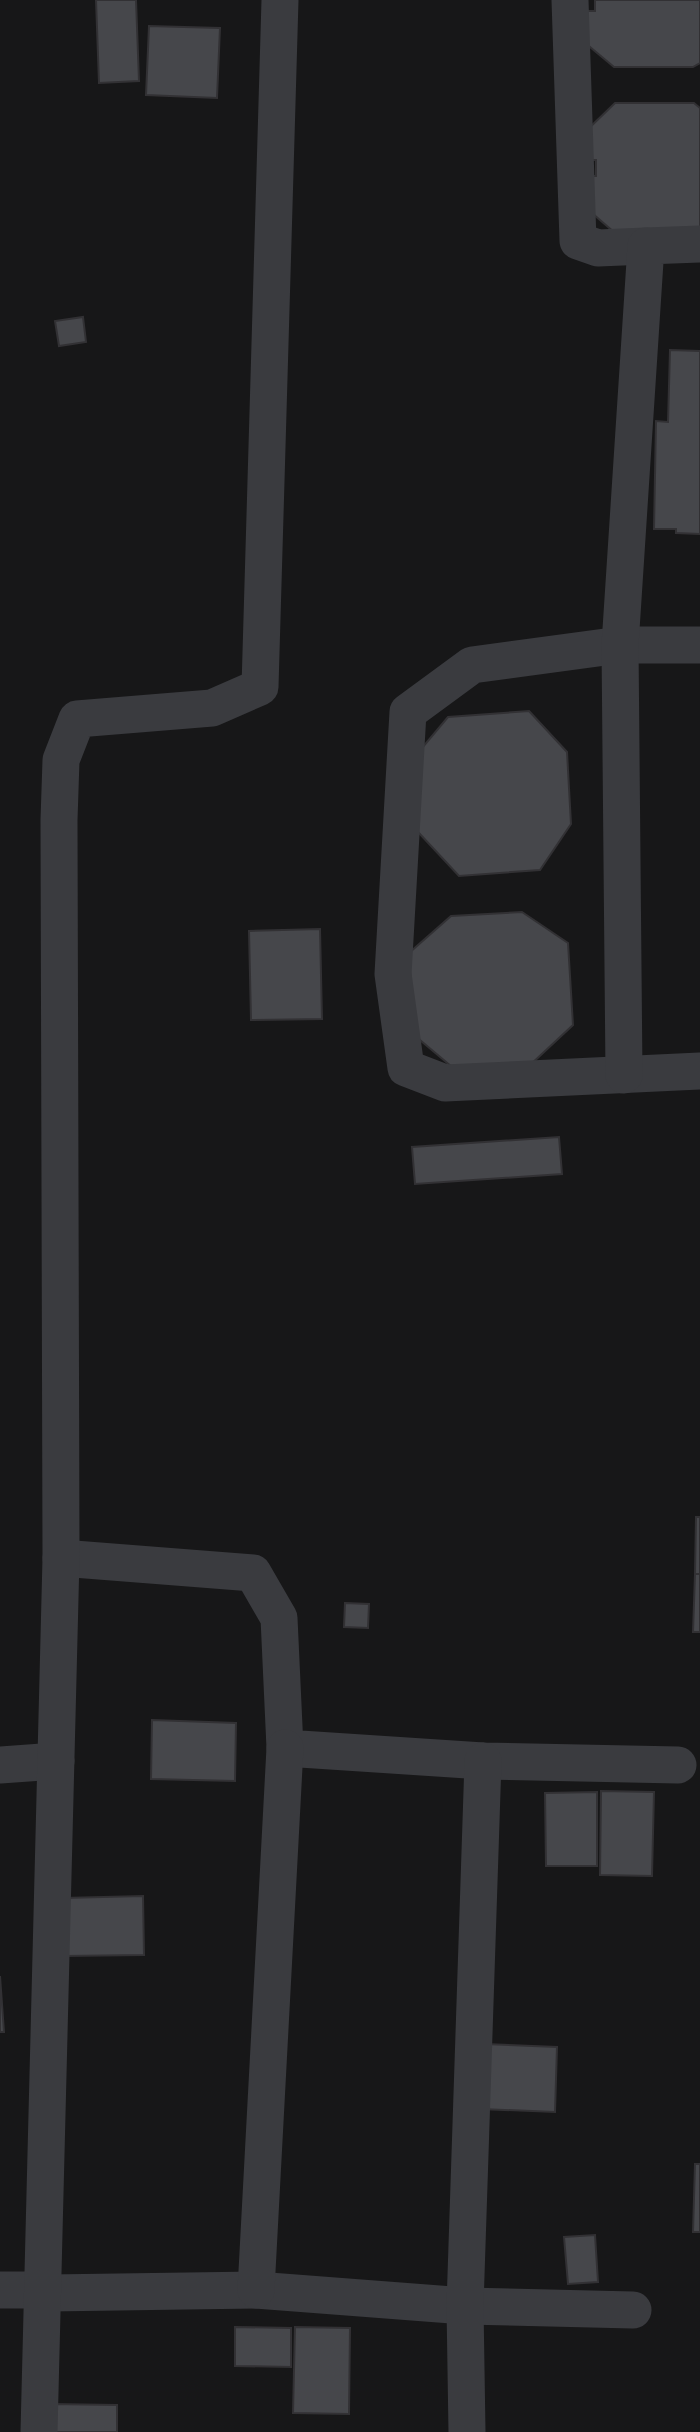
<svg xmlns="http://www.w3.org/2000/svg" width="700" height="2432" font-family="Roboto,sans-serif">
	<style>
		.building { fill: #46474b; stroke: #323134; stroke-width: 2 }
		.lines { fill: none; stroke-linecap: round; stroke-linejoin: round }
		.street { stroke: #3a3b3f; stroke-width: 37 }
	</style>
	<rect width="100%" height="100%" fill="#171718"/>
	<g class="building">
		<polygon points="96,0 136,0 139,81 99,83"/>
		<polygon points="595,0 700,0 700,63 693,67 614,67 584,42 584,11 595,11"/>
		<polygon points="149,26 220,28 217,98 146,95"/>
		<polygon points="615,103 694,103 700,108 700,228 615,233 585,207 585,176 596,176 596,160 585,160 584,133"/>
		<polygon points="83,317 86,342 59,346 55,321"/>
		<polygon points="670,350 700,351 700,534 676,533 676,529 654,529 656,421 668,422"/>
		<polygon points="529,711 567,752 571,824 540,870 459,876 418,832 411,761 448,717"/>
		<polygon points="522,912 568,943 573,1025 529,1066 458,1072 414,1035 409,953 451,916"/>
		<polygon points="320,929 322,1019 251,1020 249,931"/>
		<polygon points="559,1137 562,1174 415,1184 412,1147"/>
		<polygon points="696,1517 700,1517 700,1574 695,1574"/>
		<polygon points="695,1574 700,1574 700,1632 693,1632"/>
		<polygon points="345,1603 369,1604 368,1628 344,1627"/>
		<polygon points="152,1720 236,1723 235,1781 151,1779"/>
		<polygon points="601,1791 654,1792 652,1876 600,1875"/>
		<polygon points="597,1792 597,1866 546,1866 545,1793"/>
		<polygon points="143,1896 144,1955 64,1956 63,1898"/>
		<polygon points="0,1976 4,2032 0,2032"/>
		<polygon points="484,2044 557,2047 555,2112 481,2109"/>
		<polygon points="695,2164 700,2164 700,2232 693,2232"/>
		<polygon points="595,2235 598,2282 568,2284 564,2237"/>
		<polygon points="235,2327 291,2328 291,2367 235,2366"/>
		<polygon points="295,2327 350,2328 349,2414 293,2413"/>
		<polygon points="50,2404 117,2405 117,2432 50,2432"/>
	</g>
	<g class="lines">
		<g class="street">
			<polyline points="570,0 578,241 598,248 646,246"/>
			<polyline points="700,645 620,645 472,665 408,712 393,974 406,1068 445,1083 700,1071"/>
			<polyline points="624,1075 620,645 646,246 700,244"/>
			<polyline points="61,1558 253,1573 279,1618 285,1748 483,1761 678,1765"/>
			<polyline points="0,1765 56,1761"/>
			<polyline points="0,2290 42,2290 49,2293 256,2290 465,2306 633,2310"/>
			<polyline points="256,2290 285,1748"/>
			<polyline points="39,2432 61,1558 59,820 61,760 77,719 212,708 260,687 280,0"/>
			<polyline points="467,2432 465,2306 483,1761"/>
		</g>
	</g>
</svg>
